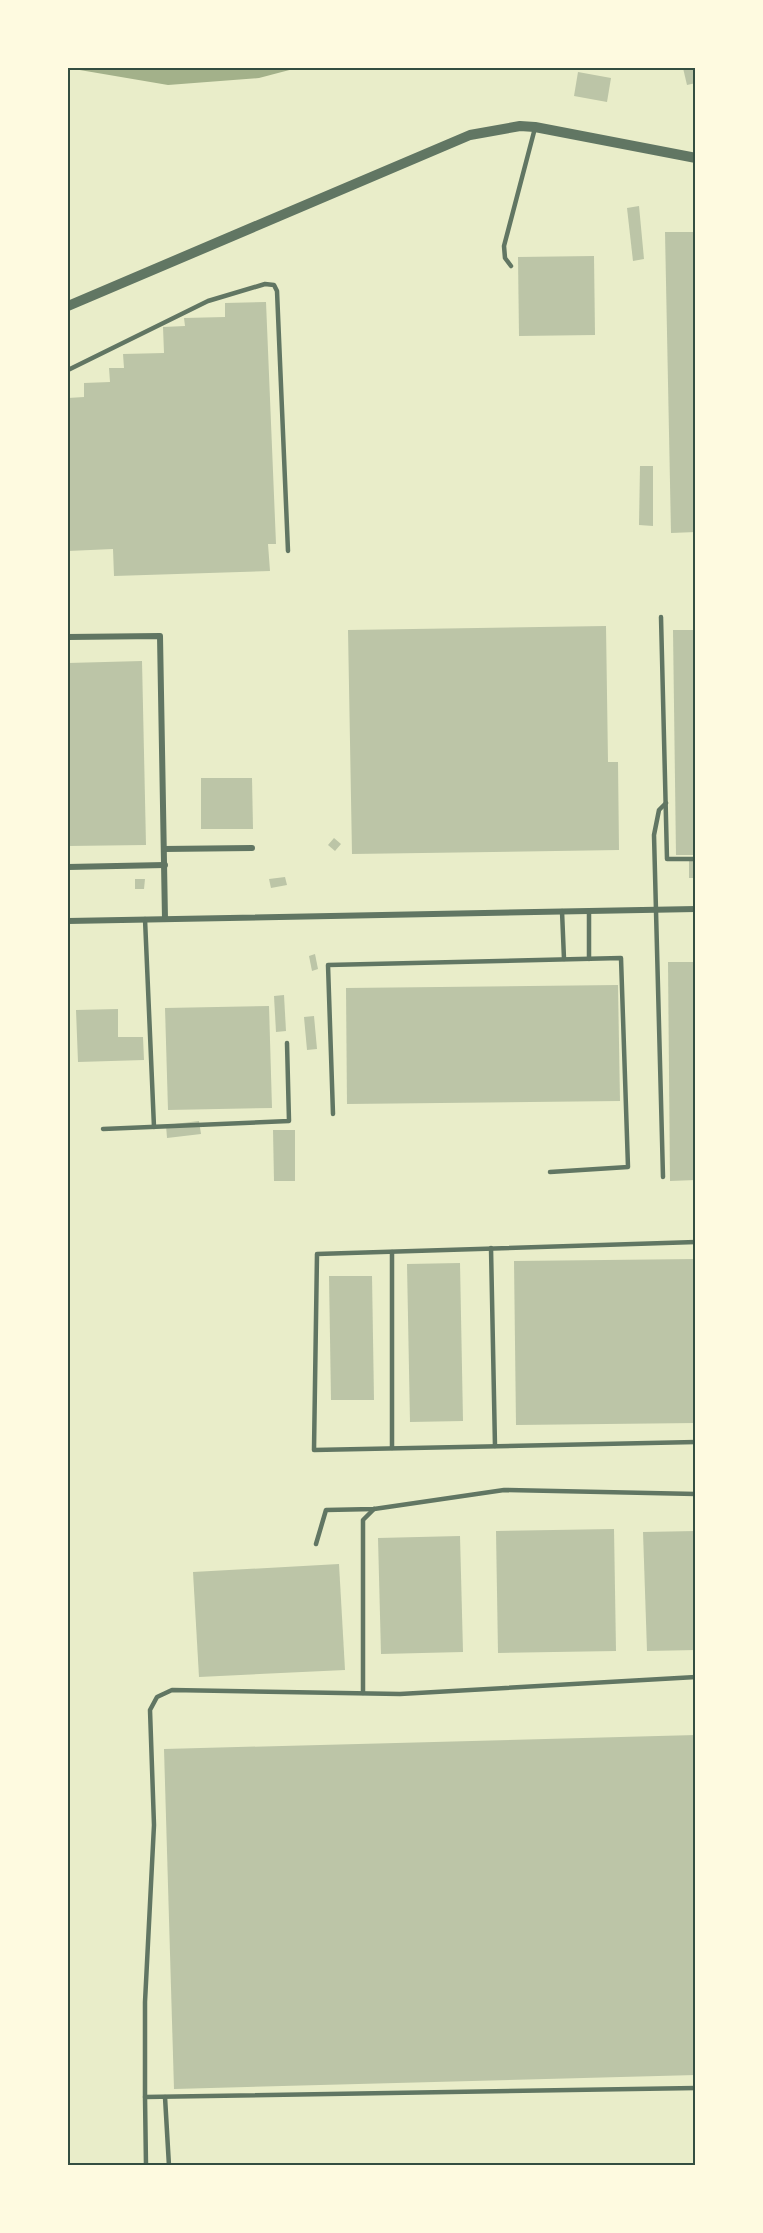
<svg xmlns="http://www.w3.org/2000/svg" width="763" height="2233" font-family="'Open Sans',sans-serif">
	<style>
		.water { fill: #a3b18a }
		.building { fill: #bcc5a7 }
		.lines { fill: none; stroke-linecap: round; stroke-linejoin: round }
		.service { stroke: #617663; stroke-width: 4.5 }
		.minor { stroke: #617663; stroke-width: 6 }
		.tertiary { stroke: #617663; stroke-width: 10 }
		.neatline { fill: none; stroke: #344e41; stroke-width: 2 }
	</style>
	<rect width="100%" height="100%" fill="#e9edc9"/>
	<polygon class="water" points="68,68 297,68 259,78 168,85"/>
	<g class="building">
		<polygon points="683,68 696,68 696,83 687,85"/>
		<polygon points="578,72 611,78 607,102 574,96"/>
		<polygon points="639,206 644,259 633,261 627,208"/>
		<polygon points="665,232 696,232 696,532 671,533"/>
		<polygon points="594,256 595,335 519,336 518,257"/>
		<polygon points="266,302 276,544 268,544 270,571 114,576 113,549 68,551 68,398 84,397 84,383 110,382 109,368 124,368 123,354 164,353 163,327 185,326 184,318 225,317 225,303"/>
		<polygon points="640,466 653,466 653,526 639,525"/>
		<polygon points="606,626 608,762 618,762 619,850 352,854 348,630"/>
		<polygon points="673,630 696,630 696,855 676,855"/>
		<polygon points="142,661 146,845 68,846 68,663"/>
		<polygon points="201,778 252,778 253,829 201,829"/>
		<polygon points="334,838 341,844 335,851 328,845"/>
		<rect x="689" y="861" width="7" height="17"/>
		<polygon points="285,877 287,885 271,888 269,879"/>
		<polygon points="135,879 145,879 144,889 135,889"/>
		<polygon points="315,954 318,969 312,971 309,956"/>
		<polygon points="668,962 696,962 696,1180 670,1181"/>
		<polygon points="618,985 620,1101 347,1104 346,988"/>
		<polygon points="284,995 286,1031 276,1032 274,996"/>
		<polygon points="269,1006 272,1108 168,1110 165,1008"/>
		<polygon points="118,1009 118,1037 143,1037 144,1060 78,1062 76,1010"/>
		<polygon points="314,1016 317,1049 307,1050 304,1017"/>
		<polygon points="199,1121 201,1134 167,1138 166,1125"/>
		<polygon points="273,1130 295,1130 295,1181 274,1181"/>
		<polygon points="696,1259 696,1423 516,1425 514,1261"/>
		<polygon points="460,1263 463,1421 410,1422 407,1264"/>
		<polygon points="329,1276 372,1276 374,1400 331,1400"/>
		<polygon points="614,1529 616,1651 498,1653 496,1531"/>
		<polygon points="696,1531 696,1650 647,1651 643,1532"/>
		<polygon points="460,1536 463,1652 381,1654 378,1538"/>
		<polygon points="339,1564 345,1670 199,1677 193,1572"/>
		<polygon points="696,1735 696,2075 174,2089 164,1749"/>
	</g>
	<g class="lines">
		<g class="service">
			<polyline points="511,266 505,258 504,246 535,128"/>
			<polyline points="68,370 208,301 265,284 274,285 277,291 288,551"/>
			<polyline points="661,617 667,859 696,859"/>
			<polyline points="562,911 564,959"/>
			<polyline points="145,919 154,1127"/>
			<polyline points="589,959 589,911"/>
			<polyline points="333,1114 328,965 621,958 628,1167 550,1172"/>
			<polyline points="103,1129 289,1121 287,1043"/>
			<polyline points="663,1177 654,835 659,810 666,803"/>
			<polyline points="696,1242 317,1254 314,1450 696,1442"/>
			<polyline points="491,1248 495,1446"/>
			<polyline points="392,1252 392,1448"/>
			<polyline points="316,1544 326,1510 374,1509 504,1490 696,1494"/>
			<polyline points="696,1677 400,1694 172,1690 157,1697 150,1710 154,1825 145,2002 145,2097 696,2088"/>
			<polyline points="363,1693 363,1520 374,1509"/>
			<polyline points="145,2097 146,2166"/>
			<polyline points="165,2097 169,2166"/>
		</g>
		<g class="minor">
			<polyline points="68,637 160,636 165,919"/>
			<polyline points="164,849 252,848"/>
			<polyline points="68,867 165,865"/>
			<polyline points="68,921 696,909"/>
		</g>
		<polyline class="tertiary" points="68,306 470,135 520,126 535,127 696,158"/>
	</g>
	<rect width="763" height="2233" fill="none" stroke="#fefae0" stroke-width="138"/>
	<rect x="69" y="69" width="625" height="2095" class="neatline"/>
</svg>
